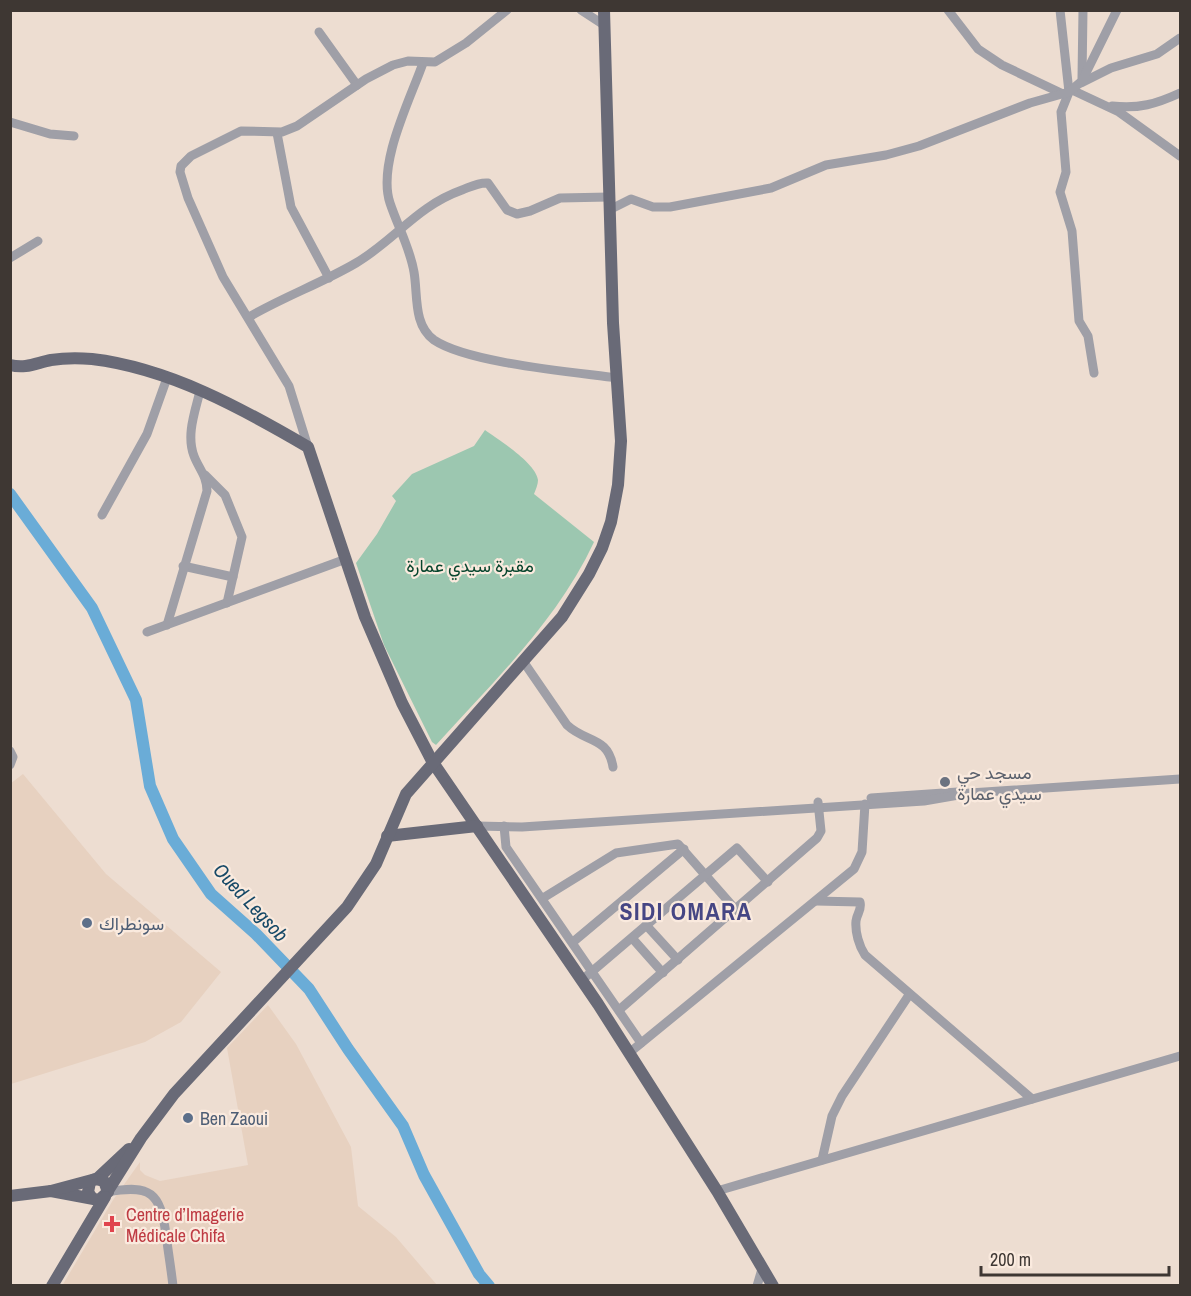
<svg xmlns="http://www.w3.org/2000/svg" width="1191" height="1296" font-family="'Archivo Narrow',Vazirmatn,sans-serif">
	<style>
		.built { fill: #e7d1c0 }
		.green { fill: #9cc7b0 }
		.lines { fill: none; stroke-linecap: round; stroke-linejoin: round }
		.river { stroke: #6aacd7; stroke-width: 12 }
		.minor { stroke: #9f9fa7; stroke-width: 9 }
		.major { stroke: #696a77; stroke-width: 12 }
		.worship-dot { fill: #6b7280; stroke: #faeade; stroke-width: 2 }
		.service-dot { fill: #5c6f8a; stroke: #faeade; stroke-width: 2 }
		.health-dot { fill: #e0444e; stroke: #faeade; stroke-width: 2 }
		.labels { text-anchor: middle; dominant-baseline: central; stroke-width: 4.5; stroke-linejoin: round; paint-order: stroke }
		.park-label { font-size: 18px; fill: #08462e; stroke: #faeade }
		.worship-label { font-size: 18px; fill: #5b616d; stroke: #faeade; text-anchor: start }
		.service-label { font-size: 18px; fill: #4e5e75; stroke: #faeade; text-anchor: start }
		.health-label { font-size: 18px; fill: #be3a42; stroke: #faeade; text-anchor: start }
		.water-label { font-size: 20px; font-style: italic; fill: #164967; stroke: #faeade }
		.district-label { font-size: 24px; font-weight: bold; letter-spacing: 1.5px; fill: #464684; stroke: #faeade }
	</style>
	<rect width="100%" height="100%" fill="#edddd1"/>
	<g class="built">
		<polygon points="23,774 106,874 221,972 181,1022 145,1042 11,1084 10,784"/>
		<polygon points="268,1005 296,1044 351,1147 358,1206 396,1237 437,1285 62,1286 113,1200 140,1162 140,1170 145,1175 160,1181 248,1165 227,1048"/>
	</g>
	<path class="green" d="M485 430C499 440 536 463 538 480 538 484 536 489 534 494L594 542C557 621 494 681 436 745L432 742 384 645 356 563 377 534 396 501 392 496 412 474 474 446Z"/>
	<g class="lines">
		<polyline class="river" points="10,494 92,608 136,700 150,786 173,839 211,894 256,934 309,989 348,1049 403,1126 424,1175 479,1274 489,1286"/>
		<g class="minor">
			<polyline points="581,10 604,25"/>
			<polyline points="948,10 978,49 1002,65 1063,94"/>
			<polyline points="1060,10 1069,92 1061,112 1066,172 1060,192 1072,231 1079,321 1088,336 1094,373"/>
			<polyline points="319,32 357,85"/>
			<path d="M423 63C410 100 377 164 390 203 398 227 410 248 414 272 418 295 413 325 434 340 468 363 573 372 617 378"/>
			<polyline points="1082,78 1083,10"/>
			<polyline points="1081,83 1111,68 1157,54 1180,38"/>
			<polyline points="1072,90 1119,112 1180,156"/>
			<path d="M1112 106C1139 109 1156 104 1180 93"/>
			<polyline points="10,122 50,134 74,136"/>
			<polyline points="277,133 291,207 329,278"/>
			<polyline points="609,210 631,199 653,207 670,207 771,188 826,165 886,155 919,146 1030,103 1069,92 1082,81 1117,10"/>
			<polyline points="10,258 38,241"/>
			<path d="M249 317C283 297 322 283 356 263 395 240 417 206 462 190 470 187 479 182 488 183L507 210 517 214 530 211 560 198 609 197"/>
			<polyline points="308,447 289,386 223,277 188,198 180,172 181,166 191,156 241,131 282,132 297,126 366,79 393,65 408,61 435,62 466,43 507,10"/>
			<polyline points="205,475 225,495 242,537 227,603"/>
			<polyline points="102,515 147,434 167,378"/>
			<polyline points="183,566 233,577"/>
			<path d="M167 625 207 491C207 476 199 469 194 456 186 435 195 412 200 391"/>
			<polyline points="147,632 346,559"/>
			<path d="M523 661 567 725C586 743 608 736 613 767"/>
			<polyline points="10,751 13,757 10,765"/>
			<polyline points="871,798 958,792"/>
			<polyline points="477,826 522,827 924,801 970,793 1180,779"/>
			<polyline points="504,826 506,847 641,1043"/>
			<polyline points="543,898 616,853 678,844 736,910"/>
			<path d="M816 901 860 902C862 910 857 913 856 921 855 932 859 946 865 955L1032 1099"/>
			<polyline points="646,925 678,960"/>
			<polyline points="632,938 663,973"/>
			<polyline points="573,942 684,849"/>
			<polyline points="582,980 737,848 768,882"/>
			<polyline points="619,1010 817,838 821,831 818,802"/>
			<polyline points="629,1053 854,869 862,852 865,804"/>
			<polyline points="822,1160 832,1116 842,1096 909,995"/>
			<polyline points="717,1191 1180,1056"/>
			<path d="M108 1192C151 1184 160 1193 166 1234 168 1251 171 1268 173 1286"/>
			<polyline points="757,1286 762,1269"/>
		</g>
		<g class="major">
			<path d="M10 365C26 369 36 363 51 360 64 358 79 358 92 359 169 368 243 409 308 447L365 617 402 703 432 761 598 1004 717 1191 773 1286"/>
			<polyline points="387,836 477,826"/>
			<polyline points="98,1178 129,1149"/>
			<polyline points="109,1189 141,1138 174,1094 347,907 376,864 406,794 562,617 589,574 602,548 611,522 618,485 621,441 613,323 604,10"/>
			<polyline points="51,1191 99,1200 108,1192 104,1181 95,1179 90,1182 88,1192 92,1198"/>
			<polyline points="10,1196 51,1191 92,1180"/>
			<polyline points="52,1286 105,1197"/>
		</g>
	</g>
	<circle class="worship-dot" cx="945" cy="782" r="6"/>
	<g class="service-dot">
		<circle cx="87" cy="923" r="6"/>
		<circle cx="188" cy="1118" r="6"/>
	</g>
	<path class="health-dot" d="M109 1215h6v6h6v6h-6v6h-6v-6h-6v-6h6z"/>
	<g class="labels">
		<g class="park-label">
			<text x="470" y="565">مقبرة سيدي عمارة</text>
		</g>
		<g class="worship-label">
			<text x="957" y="772">مسجد حي<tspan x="957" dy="21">سيدي عمارة</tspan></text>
		</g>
		<g class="service-label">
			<text x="99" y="923">سونطراك</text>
			<text x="200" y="1118">Ben Zaoui</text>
		</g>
		<g class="health-label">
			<text x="126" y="1214">Centre d’Imagerie<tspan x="126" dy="21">Médicale Chifa</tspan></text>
		</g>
		<g class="water-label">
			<text transform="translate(251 902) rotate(47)">Oued Legsob</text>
		</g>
		<g class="district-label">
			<text x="686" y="911">SIDI OMARA</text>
		</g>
	</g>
	<rect width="1191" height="1296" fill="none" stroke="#3e3733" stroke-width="24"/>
	<path d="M981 1266v9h188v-9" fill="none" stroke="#3e3733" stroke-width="3"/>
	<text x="990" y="1266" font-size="18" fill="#3e3733" stroke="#faeade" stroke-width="4.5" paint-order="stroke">200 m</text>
</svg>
